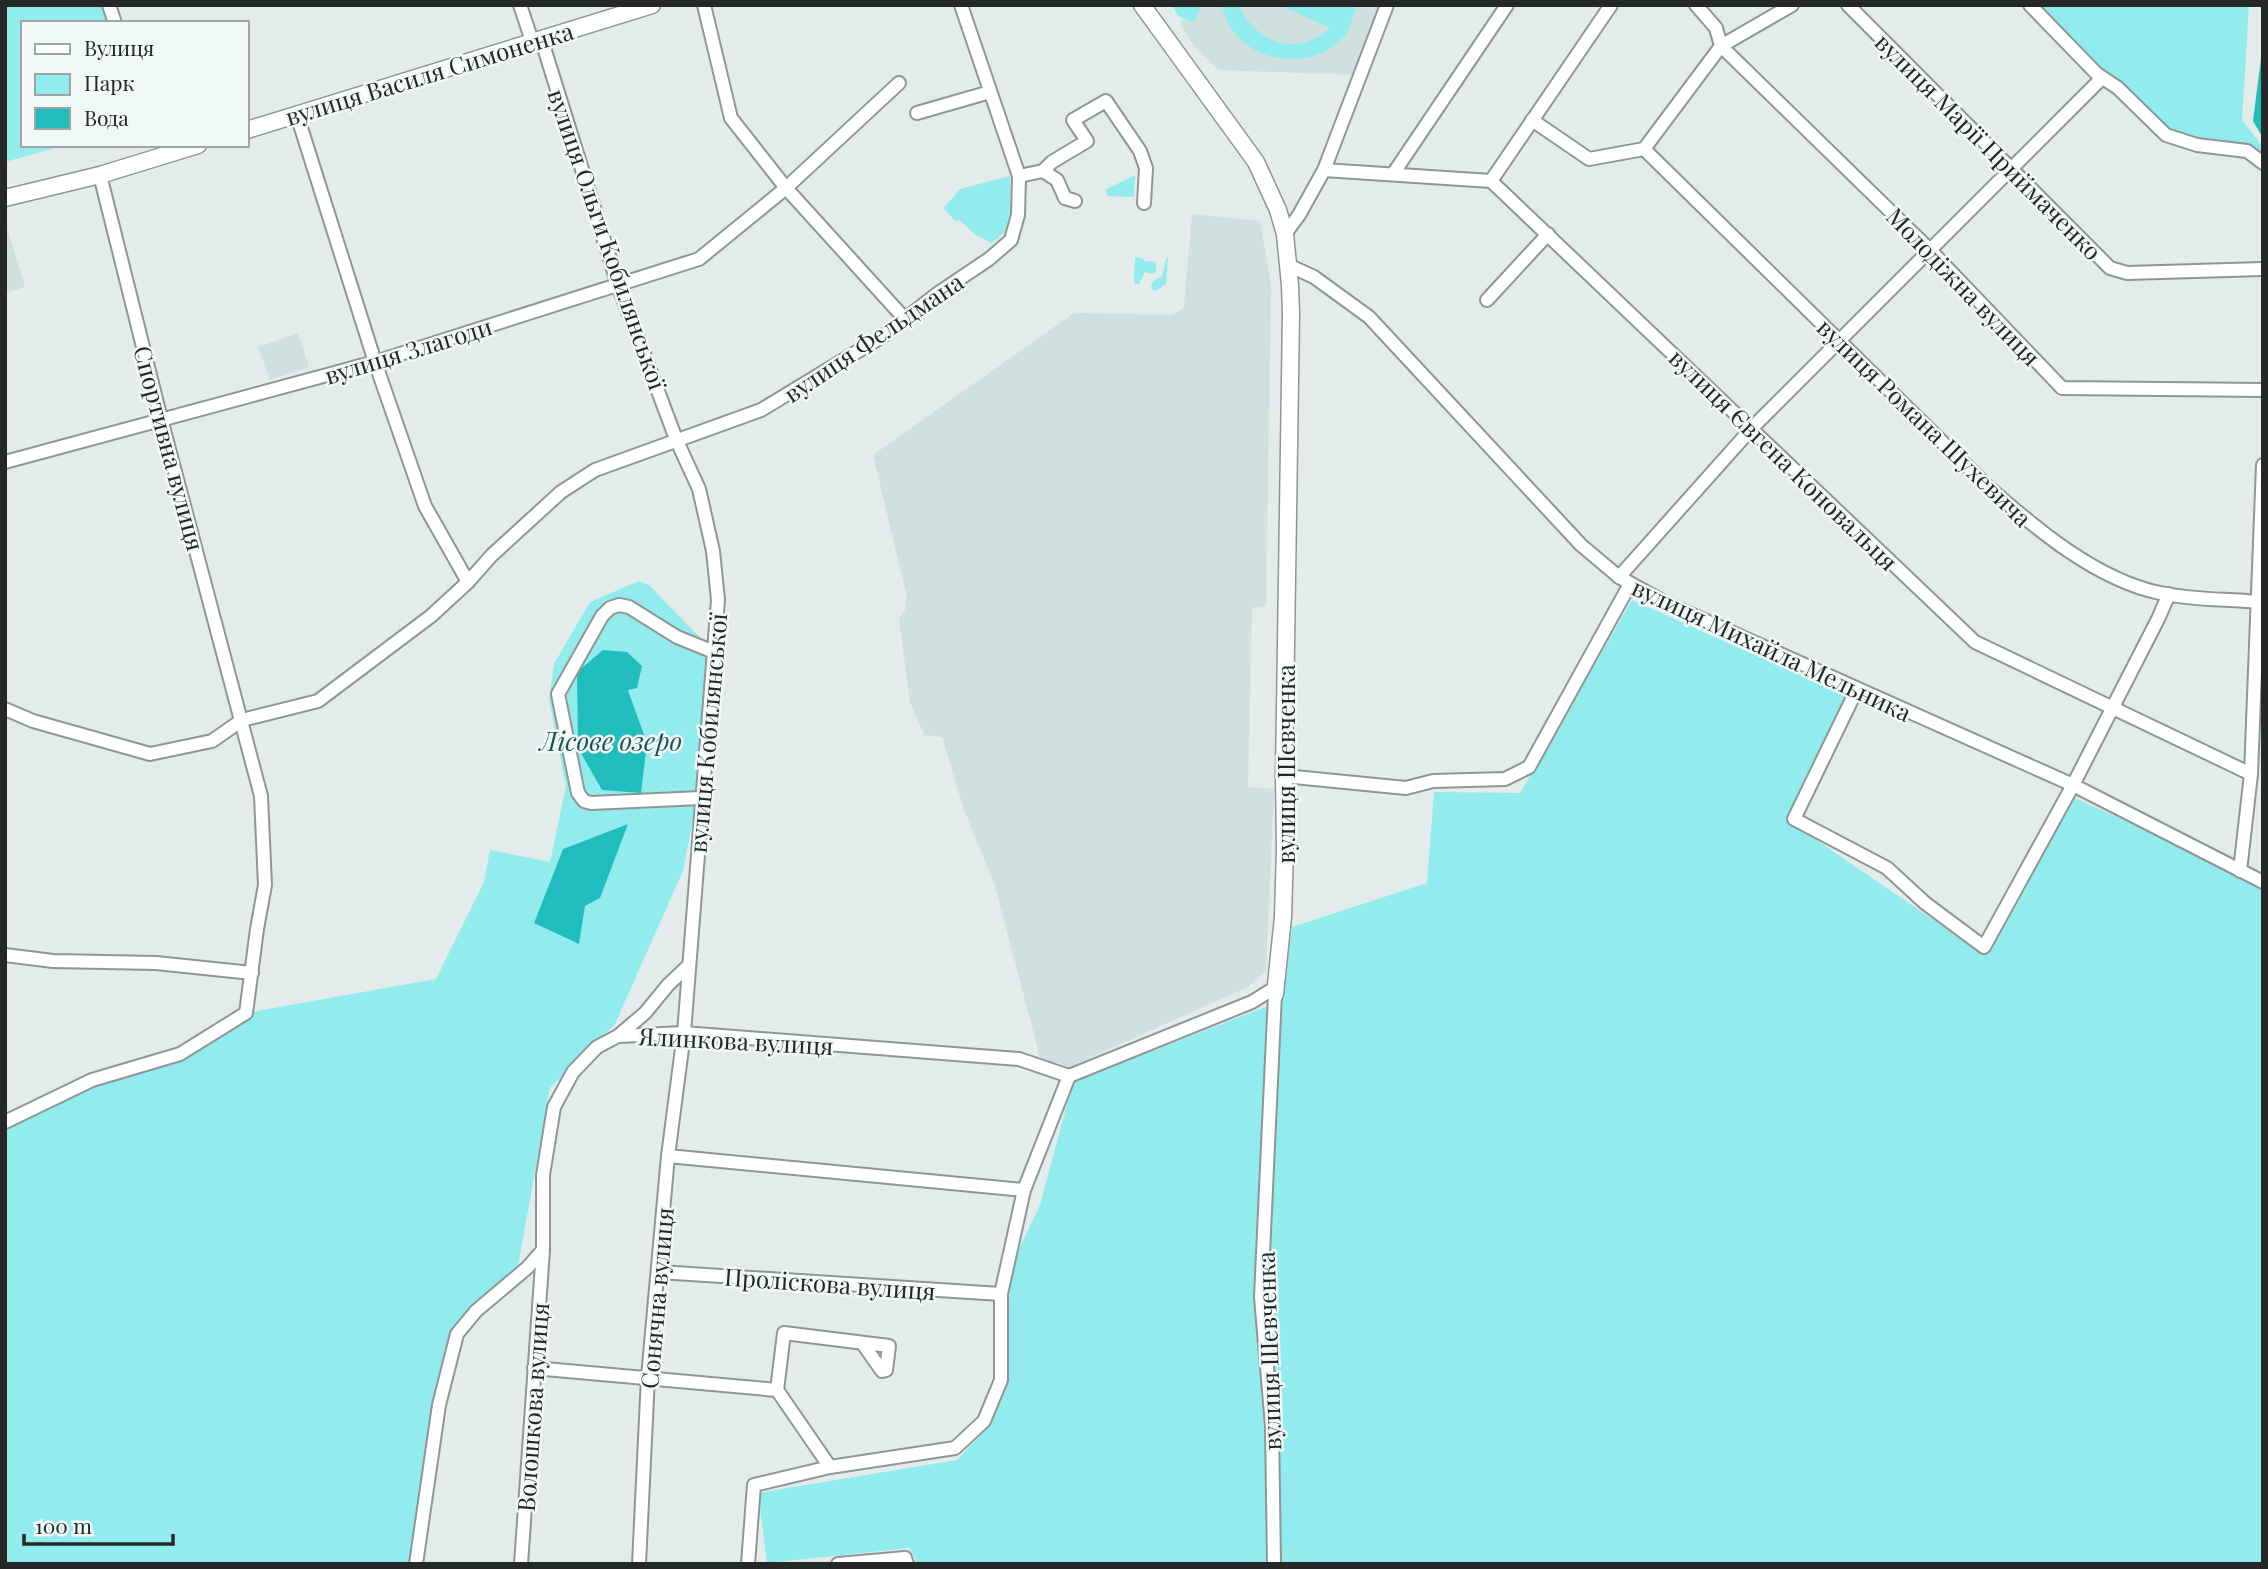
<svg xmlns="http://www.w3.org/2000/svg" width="2268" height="1569" font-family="'Playfair Display',serif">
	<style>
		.built { fill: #cfe0df }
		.green { fill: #92eced; fill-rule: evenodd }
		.water { fill: #21bcbd }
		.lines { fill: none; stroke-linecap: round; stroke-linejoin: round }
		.minor-casing { stroke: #8e9696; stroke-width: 16 }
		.tertiary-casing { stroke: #8e9696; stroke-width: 19 }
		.minor { stroke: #fff; stroke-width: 12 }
		.tertiary { stroke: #fff; stroke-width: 16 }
		.labels { text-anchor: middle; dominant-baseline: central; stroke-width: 5; stroke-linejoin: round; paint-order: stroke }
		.street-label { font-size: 24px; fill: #262828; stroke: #f0f8f8 }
		.water-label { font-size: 26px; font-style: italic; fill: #1b5656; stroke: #f0f8f8 }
	</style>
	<rect width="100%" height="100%" fill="#e3ebeb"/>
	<g class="built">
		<polygon points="1190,5 1388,5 1356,75 1219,70 1195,47 1180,25"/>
		<polygon points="1192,214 1260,221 1271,285 1266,606 1252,608 1248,787 1274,789 1266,971 1248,987 1069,1067 1056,1062 1041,1061 995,886 963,807 942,737 924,735 910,702 899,619 905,610 907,597 873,455 1074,313 1173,315 1184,307"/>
		<polygon points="5,221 25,287 5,293"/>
		<polygon points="298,333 309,367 270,380 258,347"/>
	</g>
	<g class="green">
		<polygon points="5,5 108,5 114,23 23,23 23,145 66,145 5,162"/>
		<polygon points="1172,5 1202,5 1194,22 1178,16"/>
		<path d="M1222 5H1238C1258 44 1295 58 1330 28L1279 5H1358C1353 15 1350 32 1342 39 1305 77 1231 59 1222 5Z"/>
		<polygon points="2030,5 2249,5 2242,120 2263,147 2263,163 2254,156 2175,139"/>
		<polygon points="1135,175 1134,197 1108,196 1105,190"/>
		<polygon points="1010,176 1010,212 1005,232 992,243 976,235 959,220 955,221 944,208 960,189"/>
		<polygon points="1135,257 1142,258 1145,261 1156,262 1156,272 1152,274 1145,272 1139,284 1134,284"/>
		<polygon points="1168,257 1166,284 1156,291 1151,289 1152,282 1162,276 1166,259"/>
		<path d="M639 581 649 585 714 652 707 747 683 871 615 1024 550 1088 518 1266 456 1324 440 1370 409 1564H5V1122L92 1080 180 1054 246 1013 436 979 484 882 490 850 550 862 566 786 549 700 554 664 590 602ZM603 651 628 689 647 743ZM628 824 585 906 579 943 534 923 563 849Z"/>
		<polygon points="1632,600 1849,697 1790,822 1985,955 2073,797 2263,884 2263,1564 917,1564 910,1548 767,1563 758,1493 957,1460 991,1424 1003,1383 1012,1264 1040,1205 1073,1082 1268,1006 1281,1008 1292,927 1427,883 1434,792 1520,793"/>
	</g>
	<g class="water">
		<polygon points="2263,43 2263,138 2253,121"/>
		<polygon points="603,650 627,652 642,666 637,688 628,690 647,743 641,793 602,790 578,748 577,672"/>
		<polygon points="628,824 600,898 585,906 579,944 534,923 563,849"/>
	</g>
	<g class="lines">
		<g class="minor-casing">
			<g id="minor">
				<polyline points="109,5 115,23"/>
				<polyline points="520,5 532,41"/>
				<polyline points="704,5 731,118 786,188 904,318"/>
				<polyline points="1696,5 1716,28 1721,46 1930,250 2062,388 2263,390"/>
				<polyline points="1848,5 2110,268 2127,273 2263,269"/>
				<polyline points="2030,5 2097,74 2118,88 2166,135 2197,145 2247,151 2263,163"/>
				<polyline points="541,38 618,285 676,439 699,489 713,551 718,600 684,1033 668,1156 648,1377 639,1564"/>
				<polyline points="917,113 990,92"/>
				<polyline points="297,115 375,362 425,506 468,582"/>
				<polyline points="1532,120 1589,159 1644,149 1721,46 1792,5"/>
				<path d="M1644 149 1986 485C2034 527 2096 580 2160 593 2191 600 2226 599 2257 602"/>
				<polyline points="1324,170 1491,181 1975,642 2251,774"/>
				<polyline points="1043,171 1052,162 1087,141 1073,120 1106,101 1140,151 1146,168 1144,203"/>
				<polyline points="1393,174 1507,5"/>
				<polyline points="1019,176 1043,171 1057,180 1065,198 1075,201"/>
				<polyline points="1491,181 1611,5"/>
				<polyline points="1285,234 1299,215 1324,170 1387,5"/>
				<polyline points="1288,265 1314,277 1369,317 1581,545 1619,577 1666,603 2073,785 2263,882"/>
				<polyline points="1487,300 1548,234"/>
				<polyline points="5,462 375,362 699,259 786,188 899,83"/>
				<polyline points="1619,577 1752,428 2102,78"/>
				<polyline points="1857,689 1794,819 1887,868 1925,903 1984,947 2073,785 2158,619 2169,594"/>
				<polyline points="5,709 33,721 150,754 212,741 242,720 318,701 431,616 468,582 492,555 561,492 595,470 761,410 883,336 937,294 989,259 1011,240 1018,215 1019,176 961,5"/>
				<polyline points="1284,776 1406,788 1433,781 1505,779 1529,767 1630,584"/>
				<polyline points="701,798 591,803 584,801 578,793 558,694 602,616 610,608 619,605 629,607 677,637 714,652"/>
				<polyline points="2240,871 2251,774 2263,465"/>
				<polyline points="5,955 53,961 156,963 252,973"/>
				<polyline points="618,1036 645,1013 668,985 689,965"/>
				<polyline points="1069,1076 1252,1002 1276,987"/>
				<polyline points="5,1122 92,1080 180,1054 246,1013 257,929 265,885 261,796 161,419 100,175"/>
				<polyline points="668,1156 1024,1190"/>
				<polyline points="659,1272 1001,1294"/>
				<polyline points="534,1368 777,1390 830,1467"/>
				<polyline points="777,1390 784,1333 889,1346 886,1370 882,1371 863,1344"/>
				<polyline points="416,1564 439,1405 457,1334 476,1311 527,1268 543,1250 543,1175 554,1107 573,1072 597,1047 618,1036 684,1033 1019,1059 1069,1076"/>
				<polyline points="521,1564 543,1250"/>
				<polyline points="748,1564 754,1485 830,1467 955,1448 984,1421 1001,1380 1001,1294 1024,1190 1069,1076"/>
				<polyline points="838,1564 905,1558 907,1564"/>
				<polyline points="1274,1564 1272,1426 1261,1297 1275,994"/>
			</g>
		</g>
		<g class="tertiary-casing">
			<g id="tertiary">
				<polyline points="1142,5 1256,162 1278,210 1285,234 1290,285 1291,314 1284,776 1285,848 1283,917 1275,994"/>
				<polyline points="247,130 652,5"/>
				<polyline points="5,198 100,175 198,145"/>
			</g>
		</g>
		<use href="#minor" class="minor"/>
		<use href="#tertiary" class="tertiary"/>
	</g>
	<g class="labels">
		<g class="street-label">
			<text transform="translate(429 73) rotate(-17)">вулиця Василя Симоненка</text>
			<text transform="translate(1989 146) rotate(45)">вулиця Марії Приймаченко</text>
			<text transform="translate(608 239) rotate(71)">вулиця Ольги Кобилянської</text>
			<text transform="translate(1964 286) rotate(46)">Молодіжна вулиця</text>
			<text transform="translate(873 337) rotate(-34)">вулиця Фельдмана</text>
			<text transform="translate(408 350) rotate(-17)">вулиця Злагоди</text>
			<text transform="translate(1925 422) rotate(44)">вулиця Романа Шухевича</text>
			<text transform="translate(170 448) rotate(75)">Спортивна вулиця</text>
			<text transform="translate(1784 459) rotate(44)">вулиця Євгена Коновальця</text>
			<text transform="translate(1772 649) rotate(25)">вулиця Михайла Мельника</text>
			<text transform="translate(707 733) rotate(-85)">вулиця Кобилянської</text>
			<text transform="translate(1285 764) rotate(-90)">вулиця Шевченка</text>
			<text transform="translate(736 1040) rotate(3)">Ялинкова вулиця</text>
			<text transform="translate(830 1283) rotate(4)">Проліскова вулиця</text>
			<text transform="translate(656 1298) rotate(-85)">Сонячна вулиця</text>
			<text transform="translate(1268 1351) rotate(-92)">вулиця Шевченка</text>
			<text transform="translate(532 1407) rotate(-86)">Волошкова вулиця</text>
		</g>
		<g class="water-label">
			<text x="611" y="740">Лісове озеро</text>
		</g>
	</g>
	<rect width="2268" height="1569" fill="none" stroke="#262828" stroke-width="14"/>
	<rect x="21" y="21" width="228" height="126" fill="#f0f8f8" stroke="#9fa5a5" stroke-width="2"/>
	<rect x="35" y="44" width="35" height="10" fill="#ffffff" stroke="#9fa5a5" stroke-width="2"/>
	<text x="84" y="56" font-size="21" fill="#262828">Вулиця</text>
	<rect x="35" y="74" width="35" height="21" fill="#92eced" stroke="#9fa5a5" stroke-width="2"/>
	<text x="84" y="91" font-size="21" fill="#262828">Парк</text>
	<rect x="35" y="108" width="35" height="21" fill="#21bcbd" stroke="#9fa5a5" stroke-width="2"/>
	<text x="84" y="126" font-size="21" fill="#262828">Вода</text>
	<path d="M24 1534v10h149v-10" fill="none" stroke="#262828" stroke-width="3.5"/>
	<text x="35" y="1534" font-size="21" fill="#262828" stroke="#f0f8f8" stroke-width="5" paint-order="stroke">100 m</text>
</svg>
